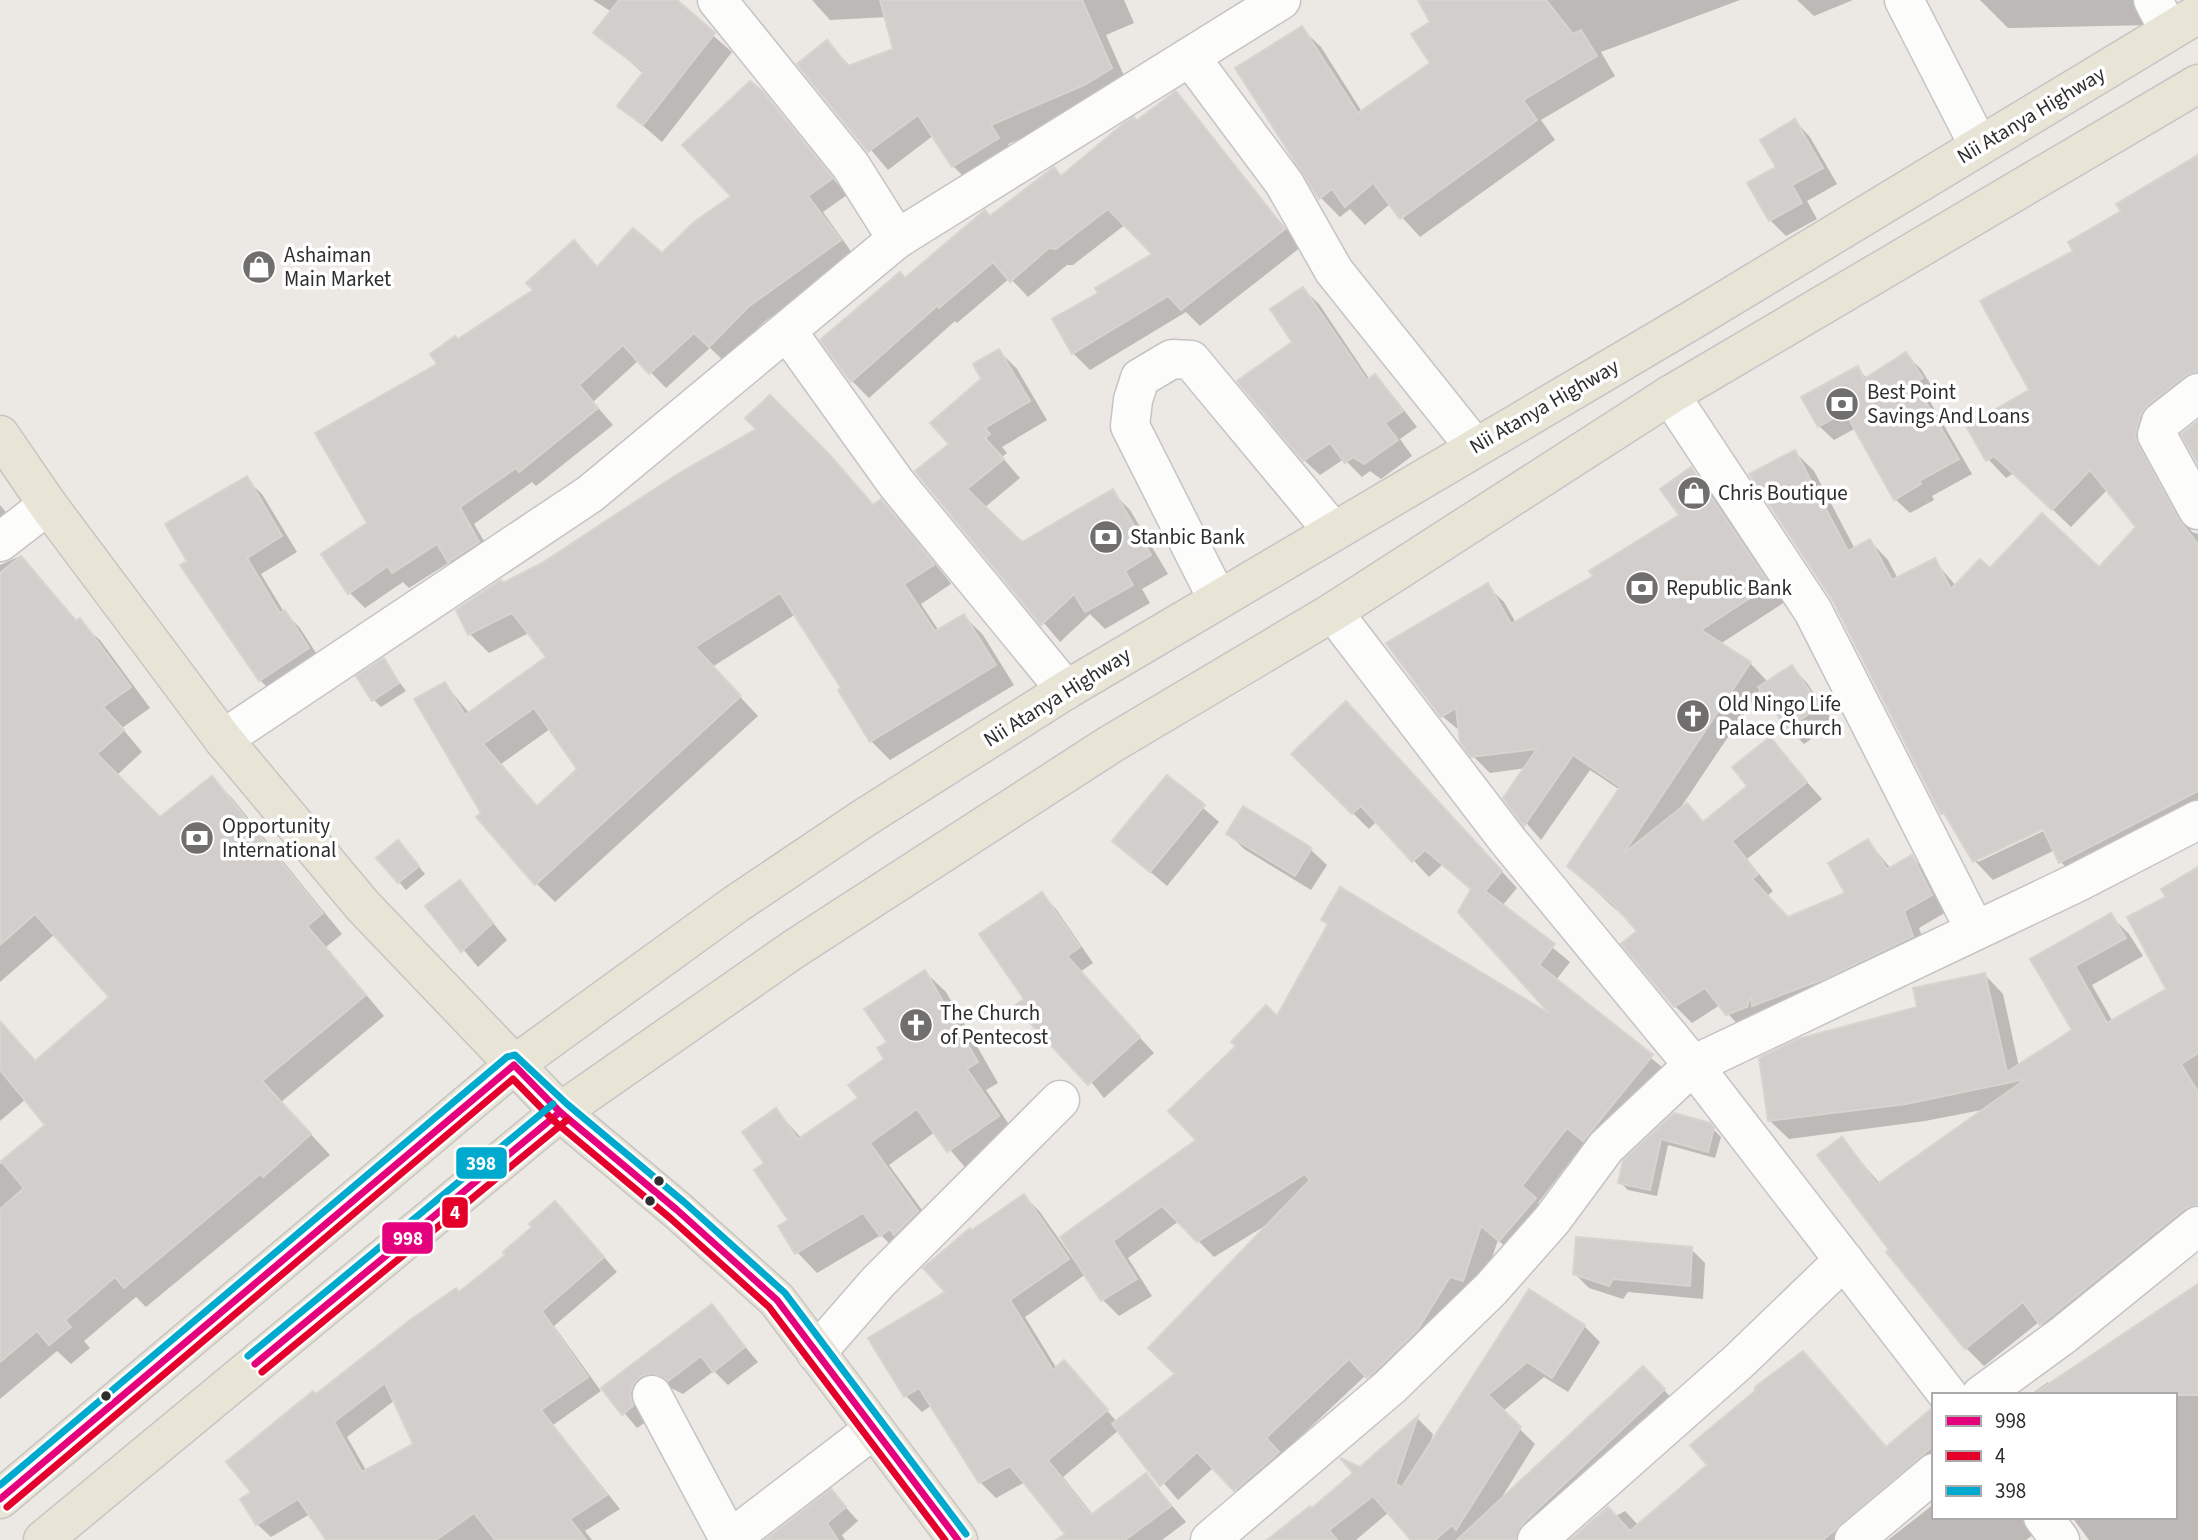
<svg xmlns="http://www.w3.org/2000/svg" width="2198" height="1540" font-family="'Source Sans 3',sans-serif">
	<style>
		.shadow { fill: #0003; fill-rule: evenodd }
		.building { fill: #d1cecb; stroke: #d7d4d0; stroke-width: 2; fill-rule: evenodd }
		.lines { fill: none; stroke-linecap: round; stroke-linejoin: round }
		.minor-casing { stroke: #c5c4c5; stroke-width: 41 }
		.major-casing { stroke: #c6c5c4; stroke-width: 41 }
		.minor { stroke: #fcfcfb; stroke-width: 38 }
		.major { stroke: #e8e4d6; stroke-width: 38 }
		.bus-1-casing { stroke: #fff; stroke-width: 12 }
		.bus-2-casing { stroke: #fff; stroke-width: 12 }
		.bus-3-casing { stroke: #fff; stroke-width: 12 }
		.bus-1 { stroke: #e5007d; stroke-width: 7 }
		.bus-2 { stroke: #e4002b; stroke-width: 7 }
		.bus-3 { stroke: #00a9ce; stroke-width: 7 }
		.bus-dot { fill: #2e2e2e; stroke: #fff; stroke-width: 2.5 }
		.labels { text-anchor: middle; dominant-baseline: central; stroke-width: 7; stroke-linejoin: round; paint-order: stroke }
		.street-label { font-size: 21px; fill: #2e2e2e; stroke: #fff }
		.poi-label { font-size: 21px; fill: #2e2e2e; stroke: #fff; text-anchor: start }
		.line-badge { stroke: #fff; stroke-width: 2.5 }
		.badge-label { font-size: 19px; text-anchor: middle; font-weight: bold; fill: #fff }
	</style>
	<rect width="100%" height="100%" fill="#ece8e4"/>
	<g class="shadow">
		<polygon points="593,0 672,0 732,52 662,142 620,106 644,74 596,32 612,12"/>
		<polygon points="812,0 1124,0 1134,23 1106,35 1129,87 1103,103 1008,144 1016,157 972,185 953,166 934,135 888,170 799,64 827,42 851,67 895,50 888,17 830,20"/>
		<polygon points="1420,0 1740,0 1601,52 1615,76 1541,120 1555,140 1420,237 1390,204 1365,225 1350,209 1340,217 1321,198 1301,28 1321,47 1362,112 1432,64 1433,23"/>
		<polygon points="1797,0 1853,0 1814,16"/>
		<polygon points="1980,0 2140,0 2151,25 2008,28"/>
		<polygon points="1175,94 1301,247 1200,326 1186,312 1090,370 1073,353 1100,293 1154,255 1126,224 1073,265 1067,265 1028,297 1010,278 957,323 955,321 869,398 852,381 822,340 991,218 1062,178"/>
		<polygon points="766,98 847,195 823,212 855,257 764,322 725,362 710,348 666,388 639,360 593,402 613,425 536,486 532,482 474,524 494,558 465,577 450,562 409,588 403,582 365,608 350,593 369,523 440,364 458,341 598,268 662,256 733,197"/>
		<polygon points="1795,121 1810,137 1837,184 1807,201 1817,219 1786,236 1770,220 1749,184 1778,167"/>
		<path d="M2198 156V398L2156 466 2192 532 2198 534V819L2079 881 2061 862 2055 850 1993 880 1975 861 1952 823 1942 813 1795 452 1814 471 1855 549 1870 541 1888 560 1898 579 1934 560 1956 586 1990 570 2099 569 2138 527 2108 489 2071 527 2014 473 2006 478 1988 459 2032 390 2075 251ZM2050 824 2052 827 1978 862V858Z"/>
		<polygon points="1303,289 1319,304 1370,380 1375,376 1390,392 1417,427 1400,439 1412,456 1381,479 1370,471 1362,477 1344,459 1320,475 1304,460"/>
		<polygon points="999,351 1017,369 1047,420 1002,447 1007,453 1002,457 1020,478 984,508 1022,544 1112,492 1130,510 1168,574 1142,589 1150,603 1105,629 1090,614 1060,642 917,472 951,444"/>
		<polygon points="1906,355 1921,369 1936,393 1928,398 1972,474 1932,496 1934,500 1910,513 1895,499 1856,428 1834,440 1819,426 1857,369 1868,379"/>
		<path d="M769 397 847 474 875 506 881 501 900 520 949 581 951 584 921 604 939 631 964 616 983 635 1014 685 890 760 871 741 844 688 796 614 712 667 758 716 555 902 536 883 483 814 445 684 470 714 548 658 529 633 489 653 470 634 504 585 543 565 759 430ZM550 729 579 769 538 807 501 764Z"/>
		<polygon points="1691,469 1707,485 1785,602 1720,644 1750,663 1766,680 1762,687 1792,667 1807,683 1834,723 1804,744 1788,728 1761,688 1679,810 1704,823 1750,787 1769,739 1822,799 1747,859 1773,891 1767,896 1788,919 1848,894 1868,841 1891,869 1912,857 1928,874 1948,911 1919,928 1928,953 1744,1031 1720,1005 1692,1023 1675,1006 1639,931 1569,866 1620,790 1590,770 1541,840 1505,798 1526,768 1490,773 1473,756 1460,731 1442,716 1487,586 1504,602 1516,623 1595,577 1682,516"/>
		<polygon points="246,479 262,494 297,552 261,574 284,612 300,628 323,664 276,696 260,680 189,561"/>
		<polygon points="0,505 19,528 0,554"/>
		<polygon points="20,556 78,622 100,640 150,708 122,728 142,752 116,776 160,820 211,778 232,798 342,934 326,947 384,1016 281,1102 330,1155 146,1307 136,1297 84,1341 90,1348 71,1364 57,1351 0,1399 0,1164 48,1125 26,1099 0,1121 0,1021 37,1062 111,998 55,934 0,982 0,565"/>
		<polygon points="383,660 406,691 381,707 374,700"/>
		<path d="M1362 719 1517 888 1502 906 1570 962 1556 980 1668 1072 1600 1156 1584 1143 1538 1203 1551 1215 1516 1256 1498 1240 1479 1296 1385 1393 1367 1374 1281 1455 1252 1506 1214 1467 1178 1500 1119 1430 1063 1477 1093 1515 1146 1475 1186 1522 1162 1540H1072L1025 1482 996 1498 980 1482 932 1405 922 1412 906 1396 972 1233 1024 1196 1040 1212 1075 1262 1078 1261 1198 1140 1277 1019 1329 926 1323 919 1557 1020 1473 891 1442 865 1429 877 1377 821 1369 829 1293 754ZM1179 1221 1214 1257 1268 1224 1177 1374 1117 1422 1064 1362 1057 1369 1025 1317 1086 1274 1103 1300 1119 1316 1152 1296 1128 1258Z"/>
		<polygon points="1168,777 1219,822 1167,886 1114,841"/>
		<polygon points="1244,808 1311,850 1327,865 1311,890 1244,849 1228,833"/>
		<polygon points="405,850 425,874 406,890 399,882"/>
		<polygon points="460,883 507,940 478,967 428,907"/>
		<polygon points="2198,887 2198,1231 2059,1342 2039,1322 1984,1366 1966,1348 1891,1250 1842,1139 1880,1184 1987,1109 1925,1121 1789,1139 1770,1121 1919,1008 1985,975 2003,994 2019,1067 2074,1031 2033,960 2110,915 2129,934 2143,956 2092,985 2113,1022 2169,990"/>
		<polygon points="1041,894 1056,909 1093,963 1080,972 1154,1053 1104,1098 1026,1000"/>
		<polygon points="925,972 946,992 998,1083 986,1090 1018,1138 969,1172 935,1132 889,1165 938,1232 902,1256 881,1235 817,1273 797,1252 791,1220 767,1163 776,1110 802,1139 860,1098 887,1059 889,1043"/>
		<polygon points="1675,1115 1709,1125 1721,1137 1715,1158 1668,1145 1657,1196 1628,1190 1620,1182"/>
		<path d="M569 1217 617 1272 554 1326 601 1391 553 1425 620 1509 585 1531 592 1540H328L310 1514 271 1537 257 1524 254 1493 316 1396ZM395 1400 415 1445 367 1472 347 1437Z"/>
		<polygon points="1691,1249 1705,1263 1703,1299 1628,1292 1623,1299 1589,1288 1574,1273"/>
		<polygon points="2198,1286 2198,1540 2089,1540 2072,1517 2175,1517 2175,1395 2030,1395 2048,1382 2050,1385"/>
		<polygon points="1530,1291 1584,1326 1600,1342 1568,1392 1544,1377 1502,1412 1535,1444 1500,1500 1643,1368 1679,1406 1538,1540 1413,1540 1389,1512 1356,1540 1270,1540 1312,1511 1418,1419 1433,1434 1429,1447"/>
		<polygon points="711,1306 758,1362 728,1385 714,1371 683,1394 669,1387 647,1421 637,1428 604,1389"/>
		<polygon points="1803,1353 1888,1448 1934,1414 1934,1478 1860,1540 1573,1540 1625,1511 1639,1526 1709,1466"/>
		<polygon points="831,1491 858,1521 842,1535 845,1540 768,1540"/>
		<polygon points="1934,1504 1934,1517 2049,1517 2041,1529 2026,1540 1888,1540"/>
	</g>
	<g class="building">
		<polygon points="619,0 677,0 715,33 643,125 617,106 644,71 593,33"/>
		<polygon points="880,0 1082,0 1112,68 1084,85 991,125 999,138 952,167 918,115 868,152 797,64 827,40 848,66 893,49"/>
		<polygon points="1418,0 1546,0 1573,34 1581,30 1597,56 1523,100 1537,120 1400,219 1373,183 1345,207 1332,189 1319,199 1235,68 1302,26 1358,113 1430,63 1411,34 1430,22"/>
		<polygon points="750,81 762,91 833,178 808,196 841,240 748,307 709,347 694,333 649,374 623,345 579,385 598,408 519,472 516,468 460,507 479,542 448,562 437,544 392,573 388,566 348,594 321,554 367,523 315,433 437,364 430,354 455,336 458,339 533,290 526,283 574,240 597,267 633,228 662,253 694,222 731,196 682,145"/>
		<polygon points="1176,91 1285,229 1181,310 1168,296 1072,354 1052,319 1098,293 1095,288 1152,254 1108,209 1056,249 1049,248 1010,282 993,262 939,308 938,305 851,382 820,340 900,272 905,278 985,210 990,216 1054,167 1061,176 1123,124 1134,117 1136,121"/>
		<polygon points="1795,119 1823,168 1792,185 1802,203 1769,221 1747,183 1776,167 1760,140"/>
		<polygon points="2198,155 2198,372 2185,376 2148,405 2140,416 2135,437 2179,520 2198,544 2198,791 2059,863 2043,829 1973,862 1944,813 1941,814 1833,601 1749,474 1795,450 1848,551 1870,539 1892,580 1935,558 1951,589 1980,559 1990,568 2042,513 2099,567 2136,527 2090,470 2052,510 1994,456 1986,461 1966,426 2029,390 1980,301 2073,251 2068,242 2121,211 2116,204"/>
		<polygon points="1303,287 1367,380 1375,374 1403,411 1385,423 1398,440 1364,464 1353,457 1345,463 1330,443 1303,461 1237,381 1292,342 1270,309"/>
		<polygon points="999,349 1030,401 985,428 990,434 985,438 1004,459 967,489 1022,542 1113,489 1151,555 1125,571 1133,585 1085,612 1074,594 1041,625 915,471 949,444 930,423 981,379 973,364"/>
		<polygon points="1906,352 1923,378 1915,383 1959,459 1919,481 1921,484 1894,500 1845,412 1818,427 1801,397 1858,366 1864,379"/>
		<path d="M770 395 828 453 873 505 881 499 931 560 934 565 904 584 935 631 964 614 996 665 870 742 838 690 841 688 780 593 695 647 741 696 535 885 476 817 481 813 414 699 445 682 465 715 546 657 512 613 468 635 456 610 501 580 503 583 542 563 676 475 756 429 745 418ZM534 708 577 769 537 806 483 744Z"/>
		<polygon points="2198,421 2198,464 2181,434"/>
		<polygon points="1691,467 1770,585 1701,630 1751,662 1623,854 1687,803 1703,822 1747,786 1732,767 1770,737 1807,782 1732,841 1758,874 1752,879 1788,917 1845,893 1828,863 1868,839 1887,869 1912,855 1932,895 1904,911 1913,936 1824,979 1752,1006 1751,995 1747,1007 1726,1015 1705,988 1674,1007 1621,944 1637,931 1613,904 1567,866 1620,787 1573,755 1524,826 1503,798 1537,749 1471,757 1460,742 1456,708 1441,717 1386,643 1488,583 1511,624 1593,576 1589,571 1679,515 1660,489"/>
		<polygon points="247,476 282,536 247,558 280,613 285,610 309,648 259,681 180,565 187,561 165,524"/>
		<polygon points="21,556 76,621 80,618 131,687 103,707 124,730 97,754 160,817 212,776 323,913 307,926 366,995 262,1081 311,1134 263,1177 260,1174 124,1288 115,1277 65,1320 71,1327 49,1345 37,1331 0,1362 0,1209 24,1188 1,1161 45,1125 0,1070 0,1021 35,1061 109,997 35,914 0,945 0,573"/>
		<polygon points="384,658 399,683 372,701 356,676"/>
		<polygon points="1792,665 1820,706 1787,729 1758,687"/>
		<polygon points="1346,701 1502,871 1485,891 1555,944 1539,965 1653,1055 1583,1141 1567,1128 1522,1186 1536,1198 1499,1241 1481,1226 1463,1281 1450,1277 1418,1329 1375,1371 1367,1378 1349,1359 1266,1438 1279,1452 1234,1491 1197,1452 1160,1486 1112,1424 1175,1374 1148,1348 1310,1180 1305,1174 1197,1242 1162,1206 1113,1241 1137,1279 1101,1301 1060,1237 1196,1140 1168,1111 1236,1046 1231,1042 1266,1005 1277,1016 1328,924 1321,920 1340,887 1550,1014 1458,912 1471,889 1425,850 1412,862 1361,806 1352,814 1291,754"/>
		<polygon points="1167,775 1205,805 1150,872 1112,841"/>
		<polygon points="1243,806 1312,848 1295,876 1226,834"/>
		<polygon points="398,840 419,866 398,883 376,858"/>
		<polygon points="2198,867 2198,1053 2181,1064 2198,1092 2198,1205 2184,1209 2040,1325 2023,1302 1965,1349 1886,1252 1889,1250 1817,1155 1842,1137 1877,1184 2026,1079 1906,1104 1768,1121 1759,1058 1798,1039 1917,1007 1913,988 1985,973 2007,1072 2072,1030 2030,959 2111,913 2126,938 2075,966 2107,1023 2166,989 2127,917 2166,897 2161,889"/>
		<polygon points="460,880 493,923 461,952 425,906"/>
		<polygon points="1042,892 1080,947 1067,956 1140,1037 1088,1085 1014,1006 1024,999 979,934"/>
		<polygon points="925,970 978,1062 967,1069 999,1116 947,1152 917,1109 870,1143 918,1211 894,1235 890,1229 880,1236 863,1213 795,1254 778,1226 788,1220 754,1170 764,1163 742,1132 776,1108 798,1139 858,1098 848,1085 884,1059 877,1048 887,1042 864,1009"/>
		<polygon points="1674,1113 1710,1123 1714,1128 1708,1152 1661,1139 1650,1190 1618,1183 1623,1161"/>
		<polygon points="1024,1194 1069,1259 1010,1300 1053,1370 1064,1360 1108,1410 1048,1460 1091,1515 1146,1473 1171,1506 1125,1540 1056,1540 1065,1534 1010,1466 979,1483 919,1388 904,1397 868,1338 945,1292 923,1268 970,1228 972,1230"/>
		<path d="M555 1201 604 1257 542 1311 588 1377 541 1410 607 1495 570 1519 586 1540H495L474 1513 436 1540H326L298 1499 256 1525 240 1499 251 1492 226 1462 313 1391 316 1394 410 1320 456 1288 459 1292 505 1255 503 1252 532 1227 529 1224ZM385 1383 413 1444 362 1472 334 1422Z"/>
		<polygon points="1576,1237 1692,1247 1690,1286 1613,1279 1609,1286 1573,1274"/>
		<polygon points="2198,1284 2198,1395 2032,1395"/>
		<polygon points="1529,1289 1585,1325 1552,1378 1527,1362 1488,1395 1521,1427 1456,1530 1452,1525 1435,1540 1411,1540 1373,1496 1329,1530 1337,1540 1267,1540 1310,1506 1312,1508 1353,1473 1340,1458 1360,1467 1418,1416 1395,1484 1402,1487"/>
		<polygon points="712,1304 745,1347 713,1372 701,1356 668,1381 653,1373 641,1376 634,1383 630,1394 633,1406 622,1415 601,1388"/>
		<polygon points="1803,1351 1886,1447 1931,1409 1934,1411 1934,1445 1823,1540 1570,1540 1608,1507 1630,1531 1707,1465 1690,1445 1755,1391 1755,1387"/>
		<polygon points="1643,1366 1665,1389 1522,1524 1516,1540 1457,1540"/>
		<polygon points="831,1489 846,1507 827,1523 838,1540 765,1540"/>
	</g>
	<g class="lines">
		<g class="minor-casing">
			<g id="minor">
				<polyline points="717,0 851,166 897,239"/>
				<polyline points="1904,0 1979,146"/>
				<polyline points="2153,0 2169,31"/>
				<polyline points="1190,57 1284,183 1334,271 1474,446"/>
				<polyline points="787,331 896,483 1066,690"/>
				<polyline points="2198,393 2161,422 2157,435 2198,510"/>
				<polyline points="1670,395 1813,611 1975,930"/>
				<polyline points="0,542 48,505"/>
				<polyline points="1218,600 1130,426 1133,400 1140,378 1172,359 1191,360 1333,531"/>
				<polyline points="1333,612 1509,842 1693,1065 1948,1395"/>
				<polyline points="223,739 590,494 897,239 1281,0"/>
				<polyline points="816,1353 878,1282 1060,1100"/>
				<polyline points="652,1395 729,1539"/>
				<polyline points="1981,1395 2062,1336 2198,1226"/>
				<polyline points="2043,1517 2060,1540"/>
				<polyline points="729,1540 874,1429"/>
				<polyline points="1210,1540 1390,1387 1491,1289 1552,1220 1606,1147 1693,1065 2076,883 2198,820"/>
				<polyline points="1537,1540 1738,1362 1844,1260"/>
				<polyline points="1854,1540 1934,1473"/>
			</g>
		</g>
		<g class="major-casing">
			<g id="major">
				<polyline points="0,435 48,505 223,739 363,906 560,1112 677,1210 777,1300 958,1540"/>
				<polyline points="0,1499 514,1065 736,904 864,818 1066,690 1699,316 2198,14"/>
				<polyline points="43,1540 560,1112 794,949 1111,744 1333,612 1670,395 2198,84"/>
			</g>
		</g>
		<use href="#minor" class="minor"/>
		<use href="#major" class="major"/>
		<g class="bus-1-casing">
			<g id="bus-1">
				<polyline points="255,1364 560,1112"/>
				<polyline points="0,1499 514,1065 560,1112 677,1210 777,1300 958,1540"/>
			</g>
		</g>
		<g class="bus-2-casing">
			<g id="bus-2">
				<polyline points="262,1372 567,1120"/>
				<polyline points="7,1507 513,1079 553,1120 670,1218 769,1307 945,1540"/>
			</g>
		</g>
		<g class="bus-3-casing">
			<g id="bus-3">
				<polyline points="248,1356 553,1104"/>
				<polyline points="0,1485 507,1057 515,1055 567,1104 684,1202 785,1293 966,1534"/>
			</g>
		</g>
		<use href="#bus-1" class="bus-1"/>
		<use href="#bus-2" class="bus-2"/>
		<use href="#bus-3" class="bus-3"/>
	</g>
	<defs>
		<g id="shop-disc" transform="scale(1.75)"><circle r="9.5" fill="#706f6e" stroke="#fff"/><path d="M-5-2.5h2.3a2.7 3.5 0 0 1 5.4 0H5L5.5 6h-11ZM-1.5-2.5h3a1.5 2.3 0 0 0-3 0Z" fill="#fff"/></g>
		<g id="bank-disc" transform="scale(1.75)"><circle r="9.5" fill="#706f6e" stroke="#fff"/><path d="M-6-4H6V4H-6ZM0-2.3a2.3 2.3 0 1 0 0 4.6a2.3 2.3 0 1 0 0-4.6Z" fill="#fff"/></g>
		<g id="church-disc" transform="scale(1.75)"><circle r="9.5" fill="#706f6e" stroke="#fff"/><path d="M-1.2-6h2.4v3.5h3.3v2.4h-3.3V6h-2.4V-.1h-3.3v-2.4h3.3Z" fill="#fff"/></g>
	</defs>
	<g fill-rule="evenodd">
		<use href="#shop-disc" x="259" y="267"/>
		<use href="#bank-disc" x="1842" y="404"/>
		<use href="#shop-disc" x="1694" y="493"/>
		<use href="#bank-disc" x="1106" y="537"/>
		<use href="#bank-disc" x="1642" y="588"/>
		<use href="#church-disc" x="1693" y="716"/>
		<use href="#bank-disc" x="197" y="838"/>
		<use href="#church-disc" x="916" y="1025"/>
	</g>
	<g class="bus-dot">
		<circle cx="659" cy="1181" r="6"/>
		<circle cx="650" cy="1201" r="6"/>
		<circle cx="106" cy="1396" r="6"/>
	</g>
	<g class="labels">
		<g class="street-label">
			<text transform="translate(2031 115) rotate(-31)">Nii Atanya Highway</text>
			<text transform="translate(1544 406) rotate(-30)">Nii Atanya Highway</text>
			<text transform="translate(1057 697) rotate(-32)">Nii Atanya Highway</text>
		</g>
		<g class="poi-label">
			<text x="284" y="255">Ashaiman<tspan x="284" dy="24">Main Market</tspan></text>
			<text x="1867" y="392">Best Point<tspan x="1867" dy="24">Savings And Loans</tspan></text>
			<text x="1718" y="493">Chris Boutique</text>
			<text x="1130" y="537">Stanbic Bank</text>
			<text x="1666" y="588">Republic Bank</text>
			<text x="1718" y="704">Old Ningo Life<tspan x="1718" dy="24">Palace Church</tspan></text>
			<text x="222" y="826">Opportunity<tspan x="222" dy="24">International</tspan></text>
			<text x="940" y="1013">The Church<tspan x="940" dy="24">of Pentecost</tspan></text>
		</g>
	</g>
	<g class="line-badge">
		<rect x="455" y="1146" width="53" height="34" rx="7" fill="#00a9ce"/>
		<rect x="441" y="1196" width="28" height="33" rx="7" fill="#e4002b"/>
		<rect x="381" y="1221" width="53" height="34" rx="7" fill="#e5007d"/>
	</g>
	<g class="badge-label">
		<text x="481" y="1170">398</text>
		<text x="455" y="1219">4</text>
		<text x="408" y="1245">998</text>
	</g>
	<rect x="1932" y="1393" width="245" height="126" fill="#ffffff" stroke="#ababab" stroke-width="2"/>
	<rect x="1946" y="1416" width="35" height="10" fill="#e5007d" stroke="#ababab" stroke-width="2"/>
	<text x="1995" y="1428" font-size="21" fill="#2e2e2e">998</text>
	<rect x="1946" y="1451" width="35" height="10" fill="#e4002b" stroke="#ababab" stroke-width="2"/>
	<text x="1995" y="1463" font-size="21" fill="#2e2e2e">4</text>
	<rect x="1946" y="1486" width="35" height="10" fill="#00a9ce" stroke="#ababab" stroke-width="2"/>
	<text x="1995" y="1498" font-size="21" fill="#2e2e2e">398</text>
</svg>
